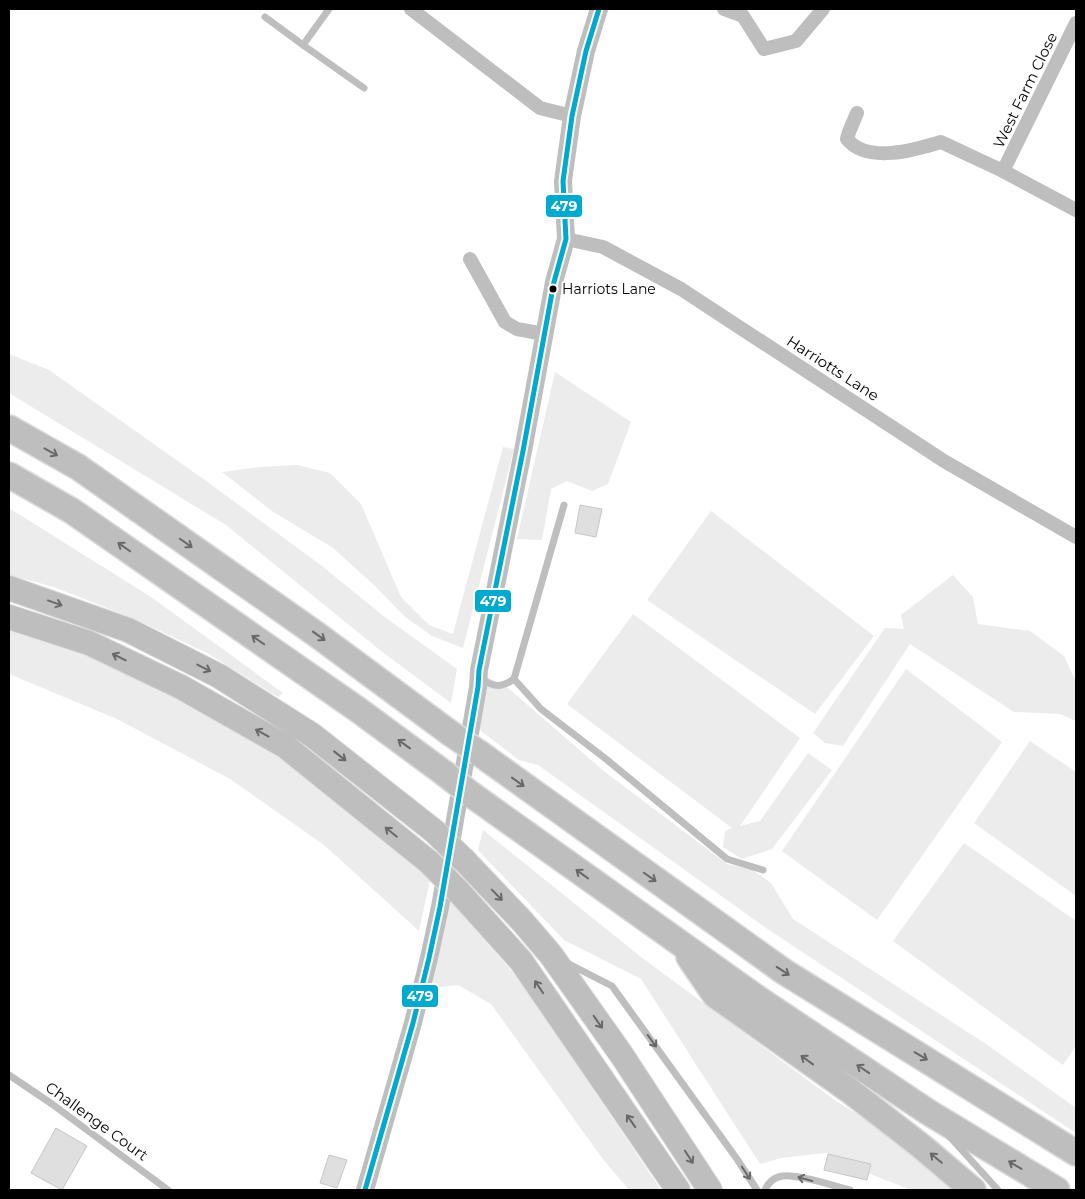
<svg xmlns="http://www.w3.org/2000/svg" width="1085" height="1199" font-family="Montserrat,sans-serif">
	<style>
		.green { fill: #ececec }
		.building { fill: #dfdfdf; stroke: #c7c7c7 }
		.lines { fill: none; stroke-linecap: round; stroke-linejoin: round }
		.trunk-casing { stroke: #dbdbdb; stroke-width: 26 }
		.motorway-casing { stroke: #dbdbdb; stroke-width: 28 }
		.service { stroke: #bebebe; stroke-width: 7 }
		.minor { stroke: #bebebe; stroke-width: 14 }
		.tertiary { stroke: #bebebe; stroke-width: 18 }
		.trunk { stroke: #bebebe; stroke-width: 24 }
		.motorway { stroke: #bebebe; stroke-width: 25 }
		.trunk-bridge-casing { stroke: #dbdbdb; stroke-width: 26; stroke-linecap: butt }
		.motorway-bridge-casing { stroke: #dbdbdb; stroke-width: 28; stroke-linecap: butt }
		.trunk-bridge { stroke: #bebebe; stroke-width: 24 }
		.motorway-bridge { stroke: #bebebe; stroke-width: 25 }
		.bus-1-casing { stroke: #fff; stroke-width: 9 }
		.bus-1 { stroke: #00a9ce; stroke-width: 5 }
		.oneway { stroke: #686868 }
		.bus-dot { fill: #000; stroke: #fff; stroke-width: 2 }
		.labels { text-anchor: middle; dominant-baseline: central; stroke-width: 4; stroke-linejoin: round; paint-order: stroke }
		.bus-label { font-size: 14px; fill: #000; stroke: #fff; text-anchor: start }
		.street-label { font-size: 15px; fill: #000; stroke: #fff }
		.line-badge { stroke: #fff; stroke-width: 2 }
		.badge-label { font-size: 14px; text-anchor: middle; font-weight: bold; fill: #fff }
	</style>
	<rect width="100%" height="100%" fill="#fff"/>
	<g class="green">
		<polygon points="9,354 49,370 209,483 322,566 386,618 457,669 451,703 381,651 226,525 9,393"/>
		<polygon points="555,372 631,422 608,484 592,491 567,481 551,489 542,540 517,539"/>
		<polygon points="503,447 514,449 463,648 432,636 404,616 375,586 333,548 272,511 222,472 260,467 297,465 330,473 361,504 401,597 429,625 453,634"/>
		<polygon points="9,508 151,597 283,693 278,697 209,654 135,619 54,587 9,575"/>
		<polygon points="711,511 874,636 815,714 647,600"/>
		<polygon points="953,575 973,597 978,624 1030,631 1064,656 1076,682 1076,721 1060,714 1014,712 910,644 843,746 825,743 813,733 885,628 904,629 901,615"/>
		<polygon points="633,614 800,738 740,826 760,821 808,753 832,770 772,849 742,859 723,847 725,831 732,828 567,704"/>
		<polygon points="9,624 112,660 238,729 343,802 430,880 419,931 324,845 230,779 117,719 9,674"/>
		<polygon points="906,669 1002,742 877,920 782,851"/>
		<polygon points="487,677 508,688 605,772 727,864 751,869 771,883 793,919 986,1044 1076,1108 1076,1133 769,930 538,765 519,760 481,731 477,718"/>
		<polygon points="1030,741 1076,772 1076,896 974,823"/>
		<polygon points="483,830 641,957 836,1101 875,1125 957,1190 911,1190 868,1173 870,1164 825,1153 781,1158 760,1164 641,979 564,940 478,850"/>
		<polygon points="964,843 1076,921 1076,1046 1063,1065 893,941"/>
		<polygon points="450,901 520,981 661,1190 629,1190 602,1158 491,1004 458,985 433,988 433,969"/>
	</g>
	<g class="building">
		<polygon points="580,505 602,509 596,537 575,533"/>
		<polygon points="56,1128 87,1146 62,1190 31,1173"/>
		<polygon points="828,1154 871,1164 867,1180 824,1170"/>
		<polygon points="329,1155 347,1160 337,1188 320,1183"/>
	</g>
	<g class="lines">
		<g class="trunk-casing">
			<g id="trunk">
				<polyline points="9,588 128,630 219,676 312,735 434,831"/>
				<polyline points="9,617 89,643 181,687 285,746 429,862"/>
				<polyline points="464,860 522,921 551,955 621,1054 710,1190"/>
				<polyline points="458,891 521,961 678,1190"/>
			</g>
		</g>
		<g class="motorway-casing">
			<g id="motorway">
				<polyline points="9,428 78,467 316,634 450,733"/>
				<polyline points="9,475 72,511 357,709 444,773"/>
				<polyline points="479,753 783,971 1076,1153"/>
				<polyline points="472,795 760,1000 928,1112 1057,1190"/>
				<polyline points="689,957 715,995 849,1090 921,1146 973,1190"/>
			</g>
		</g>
		<g class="service">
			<polyline points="265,17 303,45 329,9"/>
			<polyline points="303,45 364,88"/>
			<path d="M481 679C494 687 501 688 514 679L564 505"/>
			<polyline points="514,679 541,709 606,759 727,859 763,870"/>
			<polyline points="567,963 612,986 737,1159 757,1190"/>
			<polyline points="9,1075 52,1104 168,1190"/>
			<polyline points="950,1137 998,1190"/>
			<path d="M765 1190C768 1183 774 1177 783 1176 798 1174 834 1186 850 1190"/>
		</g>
		<g class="minor">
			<polyline points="411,9 540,108 572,116"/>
			<polyline points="724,9 743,16 764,49 796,41 823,9"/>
			<path d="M857 113 849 132 847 139C867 164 915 150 941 142L1003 171 1076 210"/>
			<polyline points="1003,171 1076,23"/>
			<polyline points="566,239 603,247 681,289 944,461 1076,537"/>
			<polyline points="470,259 505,322 517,329 544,334"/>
		</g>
		<polyline class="tertiary" points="365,1190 413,1023 429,958 440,907 478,687 479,670 523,451 554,282 566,239 563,181 572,116 586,51 599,9"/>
		<use href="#trunk" class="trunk"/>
		<use href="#motorway" class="motorway"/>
		<g class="trunk-bridge-casing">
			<g id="trunk-bridge">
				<polyline points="434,831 464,860"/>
				<polyline points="429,862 458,891"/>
			</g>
		</g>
		<g class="motorway-bridge-casing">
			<g id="motorway-bridge">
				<polyline points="450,733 479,753"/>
				<polyline points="444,773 472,795"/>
			</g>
		</g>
		<use href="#trunk-bridge" class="trunk-bridge"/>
		<use href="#motorway-bridge" class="motorway-bridge"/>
		<g class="bus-1-casing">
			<polyline id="bus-1" points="365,1190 413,1023 429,958 440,907 478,687 479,670 523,451 554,282 566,239 563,181 572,116 586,51 599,9"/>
		</g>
		<use href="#bus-1" class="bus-1"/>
	</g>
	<defs><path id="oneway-shaft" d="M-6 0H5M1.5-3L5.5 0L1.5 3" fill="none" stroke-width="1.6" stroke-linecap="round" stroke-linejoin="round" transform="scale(1.25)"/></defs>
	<g class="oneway">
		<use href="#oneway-shaft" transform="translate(51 452) rotate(29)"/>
		<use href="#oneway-shaft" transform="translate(186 543) rotate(35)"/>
		<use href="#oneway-shaft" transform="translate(124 547) rotate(-145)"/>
		<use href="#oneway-shaft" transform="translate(55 603) rotate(20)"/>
		<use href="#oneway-shaft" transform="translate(319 636) rotate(36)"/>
		<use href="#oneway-shaft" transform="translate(258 640) rotate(-145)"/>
		<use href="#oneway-shaft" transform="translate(119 657) rotate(-154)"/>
		<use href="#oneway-shaft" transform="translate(204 668) rotate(27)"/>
		<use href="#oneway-shaft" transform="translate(262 733) rotate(-151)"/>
		<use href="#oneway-shaft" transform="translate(404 744) rotate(-144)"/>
		<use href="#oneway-shaft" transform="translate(340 756) rotate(38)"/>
		<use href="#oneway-shaft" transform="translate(518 782) rotate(36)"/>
		<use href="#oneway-shaft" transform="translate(391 832) rotate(-141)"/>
		<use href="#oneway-shaft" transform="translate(582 874) rotate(-144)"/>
		<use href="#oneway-shaft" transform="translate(650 877) rotate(35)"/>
		<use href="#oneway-shaft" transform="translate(497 895) rotate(46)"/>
		<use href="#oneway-shaft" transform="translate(783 971) rotate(33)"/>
		<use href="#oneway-shaft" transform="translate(539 987) rotate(-124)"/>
		<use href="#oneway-shaft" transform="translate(598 1022) rotate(55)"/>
		<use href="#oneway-shaft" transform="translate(652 1041) rotate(54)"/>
		<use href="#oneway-shaft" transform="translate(921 1056) rotate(31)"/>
		<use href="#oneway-shaft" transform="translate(807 1060) rotate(-144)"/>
		<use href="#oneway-shaft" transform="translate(863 1069) rotate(-146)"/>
		<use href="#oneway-shaft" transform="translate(631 1121) rotate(-125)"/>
		<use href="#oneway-shaft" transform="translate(689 1157) rotate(57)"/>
		<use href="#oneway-shaft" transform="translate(936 1158) rotate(-140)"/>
		<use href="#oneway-shaft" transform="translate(1015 1165) rotate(-149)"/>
		<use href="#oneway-shaft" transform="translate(746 1173) rotate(57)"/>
		<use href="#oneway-shaft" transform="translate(805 1179) rotate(-165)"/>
	</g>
	<circle class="bus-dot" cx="553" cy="289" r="4.5"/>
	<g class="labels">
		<g class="bus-label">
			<text x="562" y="289">Harriots Lane</text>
		</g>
		<g class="street-label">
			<text transform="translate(1025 90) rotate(-64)">West Farm Close</text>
			<text transform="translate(833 368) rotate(33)">Harriotts Lane</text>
			<text transform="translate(97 1121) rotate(36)">Challenge Court</text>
		</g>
	</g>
	<g class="line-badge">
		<rect x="545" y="194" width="38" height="24" rx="5" fill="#00a9ce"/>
		<rect x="474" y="589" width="38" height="24" rx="5" fill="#00a9ce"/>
		<rect x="401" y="984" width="38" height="24" rx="5" fill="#00a9ce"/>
	</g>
	<g class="badge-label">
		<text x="564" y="211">479</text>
		<text x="493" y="606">479</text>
		<text x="420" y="1001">479</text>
	</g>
	<rect width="1085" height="1199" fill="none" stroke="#000000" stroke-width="20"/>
</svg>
